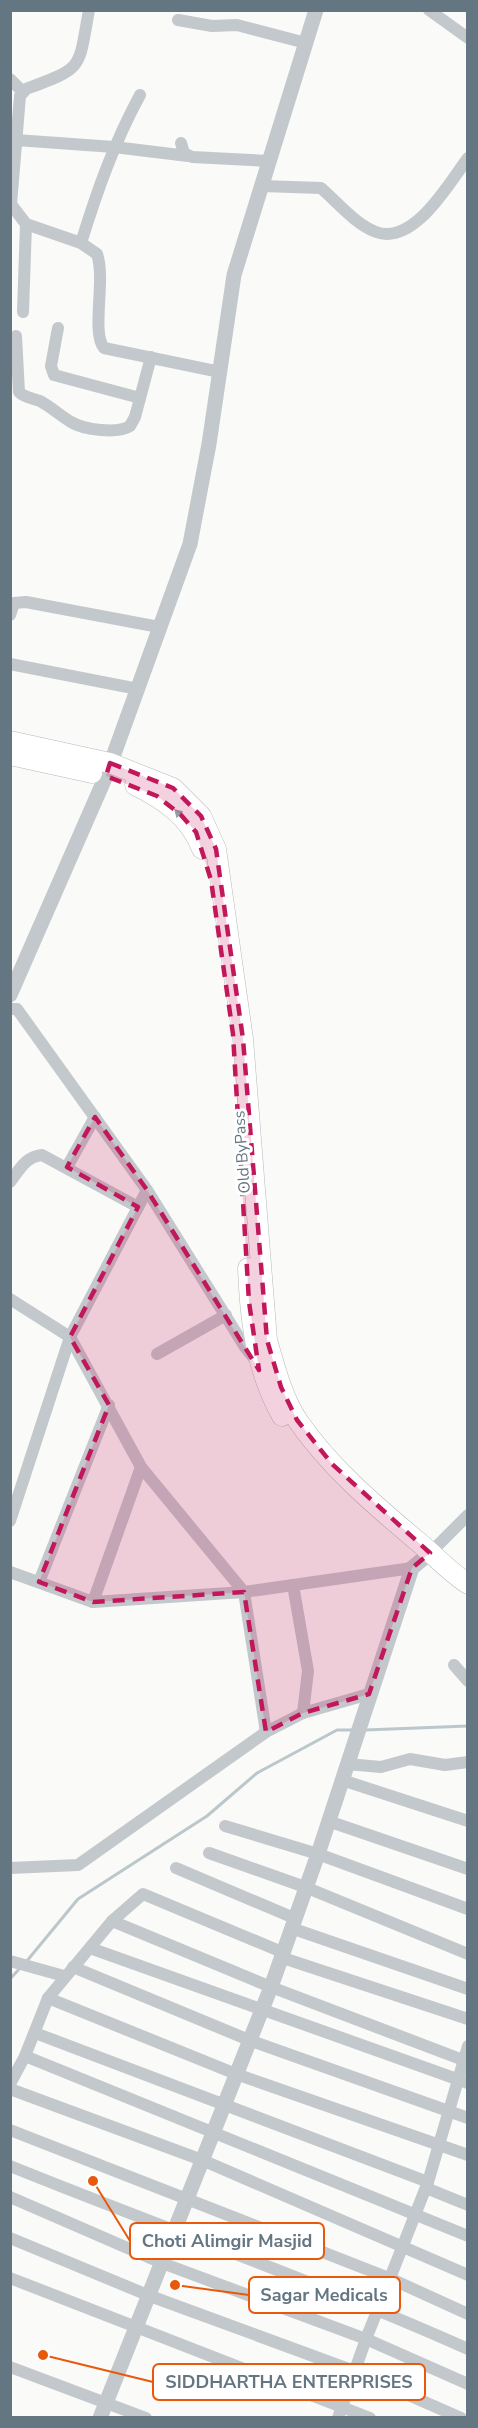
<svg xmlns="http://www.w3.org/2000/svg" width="478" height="2428" font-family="'Nunito Sans',sans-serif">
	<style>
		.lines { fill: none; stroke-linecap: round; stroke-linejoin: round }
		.stream { stroke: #bbc7cb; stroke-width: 3 }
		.primary-casing { stroke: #b5babe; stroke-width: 21 }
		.minor { stroke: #c3c8cc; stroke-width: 12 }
		.tertiary { stroke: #c3c8cc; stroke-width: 15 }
		.primary { stroke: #fff; stroke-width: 20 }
		.oneway { fill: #939fa8 }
		.marked { fill: #c2185b; fill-opacity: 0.2; stroke: #c2185b; stroke-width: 4.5; stroke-dasharray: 12 8; stroke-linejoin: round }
		.labels { text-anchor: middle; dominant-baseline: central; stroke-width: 6; stroke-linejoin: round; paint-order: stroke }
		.street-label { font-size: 16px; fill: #657683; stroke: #fff }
		.leader { fill: none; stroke: #e8590c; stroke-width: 2 }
		.callout-dot { fill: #e8590c; stroke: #fff; stroke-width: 2 }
		.callout { fill: #fff; stroke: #e8590c; stroke-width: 2 }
		.callout-label { font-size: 18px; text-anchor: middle; font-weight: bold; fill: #657683 }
	</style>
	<rect width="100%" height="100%" fill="#fafaf8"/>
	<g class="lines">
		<g class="stream">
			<polyline points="10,1433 10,1434"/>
			<polyline points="365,1730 468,1726"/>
			<polyline points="26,1962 78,1899 207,1816 257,1773 337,1730 352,1730"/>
			<polyline points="10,1979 21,1967"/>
		</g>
		<g class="primary-casing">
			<g id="primary">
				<path d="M10 741 110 763 173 788 201 816 216 849 243 1039 267 1340C275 1367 282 1397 298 1421 331 1469 378 1508 422 1545 437 1558 450 1572 468 1584"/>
				<polyline points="10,755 92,773"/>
				<path d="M135 785C165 800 190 817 202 849"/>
				<path d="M248 1268C250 1320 256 1370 282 1416"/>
			</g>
		</g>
		<g class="minor">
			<polyline points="429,10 468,38"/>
			<polyline points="178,20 212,26 237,25 306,43"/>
			<polyline points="10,79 22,91"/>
			<polyline points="16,140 114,147 188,156"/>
			<polyline points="181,143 184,153 192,157 269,161"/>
			<path d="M262 186 321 188C337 202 355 224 376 232 414 246 449 183 468 158"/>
			<path d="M10 203 26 224 81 243 97 254C106 280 91 332 104 348L220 372"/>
			<path d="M11 204 20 96 26 89C84 67 78 71 89 10"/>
			<path d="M81 243C97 191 114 143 140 95"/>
			<polyline points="23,312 26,224"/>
			<polyline points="58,328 51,366 54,375 140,398"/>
			<path d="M16 336 19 392C25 398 33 398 40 401 51 407 61 416 71 422 84 430 118 434 130 426L135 417 151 357"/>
			<polyline points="10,615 14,603 26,602 159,627"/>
			<polyline points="10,664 138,689"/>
			<polyline points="10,1009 17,1009 147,1190 245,1347 257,1362"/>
			<polyline points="67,1167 95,1117"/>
			<path d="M10 1182C20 1169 25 1157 42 1155L138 1207"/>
			<polyline points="10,1299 70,1337 141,1467 244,1592 266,1732"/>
			<polyline points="157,1354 226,1315"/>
			<polyline points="10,1521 70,1337 147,1190"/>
			<polyline points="430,1553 468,1515"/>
			<polyline points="10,1572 93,1602 244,1592 412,1568"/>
			<polyline points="39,1582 109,1405"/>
			<polyline points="293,1585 308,1671 303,1713"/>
			<polyline points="93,1602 141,1467"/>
			<polyline points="454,1665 468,1681"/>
			<polyline points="347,1764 381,1767 410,1759 445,1765 468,1762"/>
			<polyline points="342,1780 468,1821"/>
			<polyline points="328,1821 468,1869"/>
			<polyline points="225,1826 318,1854 468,1909"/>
			<polyline points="209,1853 305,1887 468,1954"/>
			<polyline points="10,1868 78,1865 266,1732 303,1713 369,1694"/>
			<polyline points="176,1868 294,1918"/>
			<polyline points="112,1921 271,1987 463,2060"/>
			<polyline points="291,1928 468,1989"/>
			<polyline points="90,1948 468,2083"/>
			<polyline points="280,1957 468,2019"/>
			<polyline points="10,1961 64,1976"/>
			<polyline points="73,1967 249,2040 468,2118"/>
			<polyline points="48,1998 236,2074 468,2155"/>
			<polyline points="35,2033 428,2182"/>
			<polyline points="25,2056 468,2236"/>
			<polyline points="10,2084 25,2056 48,1998 112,1921 143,1894 282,1952"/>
			<polyline points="10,2089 202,2160 468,2275"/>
			<polyline points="10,2130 389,2278 468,2314"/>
			<path d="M10 2166C163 2228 318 2282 468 2349"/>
			<polyline points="426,2188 468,2205"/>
			<polyline points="10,2197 162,2263 366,2339 468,2384"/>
			<polyline points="10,2238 150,2296 354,2371 461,2418"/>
			<polyline points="10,2278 370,2418"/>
			<polyline points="10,2367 146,2418"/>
			<polyline points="338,2418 366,2339 428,2182 468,2046"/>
		</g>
		<g class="tertiary">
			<polyline points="10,995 106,776 190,544 209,444 234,275 316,10"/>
			<polyline points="100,2418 271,1987 318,1854 412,1568 430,1553"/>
		</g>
		<use href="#primary" class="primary"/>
	</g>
	<defs><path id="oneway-solid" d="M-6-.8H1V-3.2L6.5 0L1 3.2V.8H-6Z" transform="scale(1.5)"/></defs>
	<use class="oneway" href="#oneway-solid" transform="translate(181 816) rotate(-135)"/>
	<path class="marked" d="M110 763 173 788 201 816 216 849 243 1039 267 1340 281 1387 297 1420 332 1464 430 1553 412 1568 369 1694 303 1713 266 1732 244 1592 93 1602 39 1582 109 1405 70 1337 138 1207 67 1167 95 1117 147 1190 259 1370 249 1302 233 1034 211 880 196 832 181 815 157 796 106 776Z"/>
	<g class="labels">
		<g class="street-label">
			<text transform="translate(242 1152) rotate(-94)">Old ByPass</text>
		</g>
	</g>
	<path class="leader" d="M93 2181L130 2241M175 2285L249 2295M43 2355L153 2382"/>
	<g class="callout-dot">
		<circle cx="93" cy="2181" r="6"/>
		<circle cx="175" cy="2285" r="6"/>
		<circle cx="43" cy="2355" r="6"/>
	</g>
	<g class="callout">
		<rect x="130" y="2223" width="194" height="36" rx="6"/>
		<rect x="249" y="2277" width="151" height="36" rx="6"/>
		<rect x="153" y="2364" width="272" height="36" rx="6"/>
	</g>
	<g class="callout-label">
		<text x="227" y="2247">Choti Alimgir Masjid</text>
		<text x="324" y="2301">Sagar Medicals</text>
		<text x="289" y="2388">SIDDHARTHA ENTERPRISES</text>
	</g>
	<rect width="478" height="2428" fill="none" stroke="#657683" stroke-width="24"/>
</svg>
